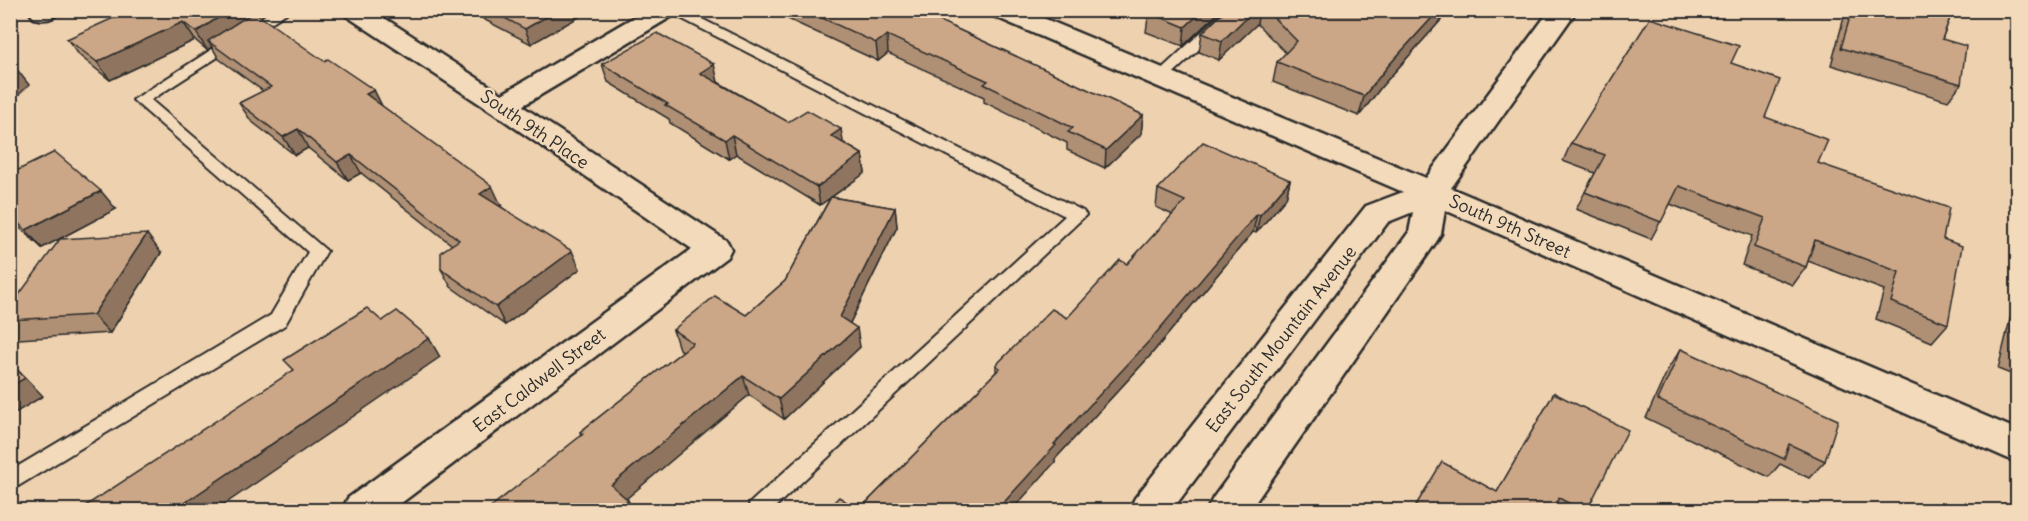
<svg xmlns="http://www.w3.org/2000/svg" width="2028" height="521" font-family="Delius,sans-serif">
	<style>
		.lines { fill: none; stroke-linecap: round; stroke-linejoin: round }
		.lane-casing { stroke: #2b2b2b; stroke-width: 4 }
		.street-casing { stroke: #2b2b2b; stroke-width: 5 }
		.lane { fill: #f2daba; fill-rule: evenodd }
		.street { fill: #f2daba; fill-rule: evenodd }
		.wall { fill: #af9074; stroke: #2b2b2b; stroke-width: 1.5 }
		.shaded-wall { fill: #8f755e; stroke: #2b2b2b; stroke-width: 1.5 }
		.building { fill: #cca787; stroke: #2b2b2b; stroke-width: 1.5 }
		.labels { text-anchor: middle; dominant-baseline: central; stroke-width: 5; stroke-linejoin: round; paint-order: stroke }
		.street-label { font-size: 18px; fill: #2b2b2b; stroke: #f2daba }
	</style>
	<rect width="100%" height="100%" fill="#eed1af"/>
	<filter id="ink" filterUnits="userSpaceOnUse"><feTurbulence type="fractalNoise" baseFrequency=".0167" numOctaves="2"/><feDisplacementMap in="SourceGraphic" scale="12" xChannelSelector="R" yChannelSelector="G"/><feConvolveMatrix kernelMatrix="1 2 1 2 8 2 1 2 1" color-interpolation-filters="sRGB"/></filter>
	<g filter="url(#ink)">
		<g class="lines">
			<g class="lane-casing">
				<g id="lane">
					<polygon points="273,10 291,10 151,100 327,251 285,325 10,491 10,471 271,315 308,252 133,100"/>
					<polygon points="665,10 684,10 1083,211 1086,215 772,510 747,510 750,503 1065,216"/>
					<polygon points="1225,10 1241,10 1164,82 1154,82 1151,79 1154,76"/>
				</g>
			</g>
			<g class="street-casing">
				<g id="street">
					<path d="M32 10H61C54 20 45 21 34 18L30 13Z"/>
					<polygon points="341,10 372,10 502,94 646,10 678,10 674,15 522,106 727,241 731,249 727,257 392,510 342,510 348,498 692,249 492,112 345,15"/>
					<polygon points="987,10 1024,10 1426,178 1550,10 1577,10 1451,188 2018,430 2018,463 1445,210 1441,234 1436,242 1250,510 1207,510 1213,498 1409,232 1413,212 1388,222 1172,510 1129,510 1135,498 1366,206 1403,192 991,15"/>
				</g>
			</g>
			<use href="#lane" class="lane"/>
			<use href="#street" class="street"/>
		</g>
		<g class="wall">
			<polygon points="478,10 577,10 579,17 531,44 483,19 480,11"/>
			<polygon points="775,10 916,10 1143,115 1141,134 1105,168 1067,150 1067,143 984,102 984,97 888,53 878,61 775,13"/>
			<polygon points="1127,10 1221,10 1183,46 1146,32 1148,18"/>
			<polygon points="1226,10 1450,10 1382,86 1359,116 1273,82 1277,62 1286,53 1257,24 1219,60 1199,52 1202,33"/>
			<polygon points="1846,10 1953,10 1942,39 1961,84 1948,101 1831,65"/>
			<polygon points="249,14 248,15 249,16 324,61 374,90 382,106 501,205 499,205 580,269 505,325 451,287 441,269 452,245 361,173 348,180 308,148 295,155 251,121 239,103 263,91 219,59 212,47 207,50 195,40 110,80 80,56 67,39"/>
			<polygon points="1731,63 1765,117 1818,163 1943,239 1948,324 1932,342 1876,319 1884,290 1808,261 1806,267 1793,285 1742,265 1752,236 1670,204 1651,239 1576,209 1595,173 1563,161 1571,143"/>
			<polygon points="602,64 718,82 788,122 844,143 862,154 865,173 832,197 895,208 897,227 850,323 860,347 784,419 749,395 626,498 633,510 487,510 582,436 580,432 683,351 679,349 673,330 746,315 785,281 830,198 820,205 736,154 729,159 670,123 669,119 608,82"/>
			<polygon points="10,174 116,209 42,248 10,219"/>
			<polygon points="1290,180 1286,198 1256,233 1253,232 1149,357 1055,459 1055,462 859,510 996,372 996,365 1067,318 1127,264 1173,215 1156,207 1158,189"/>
			<polygon points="161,253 110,333 19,339 10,330 10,307"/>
			<polygon points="2018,299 2018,377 1998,369 2014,303"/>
			<polygon points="1681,349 1825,461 1809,478 1780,464 1769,477 1646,418 1669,367"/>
			<polygon points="1554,393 1587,510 1413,510 1497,492"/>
		</g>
		<g class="shaded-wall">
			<polygon points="230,10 247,10 249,14 248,15 252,21 208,41 212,47 207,50 196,32"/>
			<polygon points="558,10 577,10 579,17 531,44 525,29"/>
			<polygon points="1203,10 1221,10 1183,46 1185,27"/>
			<polygon points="1254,10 1259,10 1257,24 1219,60 1222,41"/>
			<polygon points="1439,10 1450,10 1382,86 1359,116 1364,96 1388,66"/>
			<polygon points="183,22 195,40 110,80 97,62"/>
			<polygon points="887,35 888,53 878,61 876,43"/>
			<polygon points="714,64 718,82 704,91 700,73"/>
			<polygon points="15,67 29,85 10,103 10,71"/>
			<polygon points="374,90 383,108 366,94"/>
			<polygon points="1143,115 1141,134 1105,168 1106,150"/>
			<polygon points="298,129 308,148 295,155 283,137"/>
			<polygon points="841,129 844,147 831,136"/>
			<polygon points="732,135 736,154 729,159 725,140"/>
			<polygon points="862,154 865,173 820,205 817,187"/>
			<polygon points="351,155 361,173 348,180 337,162"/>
			<polygon points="1290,180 1286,198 1256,233 1260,215"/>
			<polygon points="492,186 501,205 489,212 480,194"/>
			<polygon points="101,191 116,209 42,248 26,230"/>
			<polygon points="895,208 897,227 843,337 840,317"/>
			<polygon points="1257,214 1253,232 1149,357 1055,459 1055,462 1012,510 997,510 1054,444"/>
			<polygon points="147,234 161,253 110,333 93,315"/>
			<polygon points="572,251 580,269 505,325 496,307"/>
			<polygon points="857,328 860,347 784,419 779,399"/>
			<polygon points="429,338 440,357 216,510 174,510"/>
			<polygon points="10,362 43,396 10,416"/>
			<polygon points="743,376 749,395 620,504 611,485"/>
			<polygon points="628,500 633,510 615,510"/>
		</g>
		<g class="building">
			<polygon points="131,10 230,10 196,32 183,22 97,62 67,39"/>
			<polygon points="490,10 558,10 525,29"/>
			<polygon points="805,10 916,10 1143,115 1106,150 1068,132 1073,128 984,84 988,81 887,35 876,43"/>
			<polygon points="1150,10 1203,10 1185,27 1148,12"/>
			<polygon points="1226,10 1254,10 1222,41 1202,33"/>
			<polygon points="1266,10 1439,10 1388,66 1364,96 1277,62 1297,41"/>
			<polygon points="1852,10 1953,10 1942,39 1966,46 1961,84 1841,48"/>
			<polygon points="254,12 324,61 328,59 374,90 366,94 492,186 480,194 572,251 496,307 441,269 441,252 459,240 351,155 337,162 298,129 283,137 239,103 271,87 208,41"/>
			<polygon points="1650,18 1739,46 1731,63 1780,80 1765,117 1828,140 1818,163 1949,208 1943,239 1962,246 1948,324 1891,302 1899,272 1815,240 1806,267 1754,247 1765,218 1679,186 1661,222 1585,192 1605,155 1571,143"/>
			<polygon points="657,33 714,64 700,73 788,122 807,110 841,129 831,136 862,154 817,187 732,135 725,140 665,105 668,104 602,64"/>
			<polygon points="1203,142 1290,180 1260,215 1257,214 1151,339 1054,444 1056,445 997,510 826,510 839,497 859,510 1000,368 996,365 1052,309 1067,318 1120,260 1127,264 1185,201 1158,189"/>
			<polygon points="55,152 101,191 26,230 10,216 10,174"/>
			<polygon points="831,197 895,208 840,317 857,328 779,399 743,376 611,485 628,500 615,510 487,510 583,434 580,432 693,343 673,330 715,296 746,315 785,281"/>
			<polygon points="147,234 93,315 10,320 10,307 60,239"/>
			<polygon points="367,308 382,321 397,311 429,338 174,510 79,510 294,370 284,360"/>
			<polygon points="1681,349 1838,420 1825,461 1789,444 1784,459 1658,400"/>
			<polygon points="10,363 25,378 10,387"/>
			<polygon points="1554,393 1628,430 1587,510 1582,510 1559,498 1552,510 1413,510 1442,462 1497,492"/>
		</g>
	</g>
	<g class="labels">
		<g class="street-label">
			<text transform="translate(535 129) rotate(34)">South 9th Place</text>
			<text transform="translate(1510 226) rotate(24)">South 9th Street</text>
			<text transform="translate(1281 339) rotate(-52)">East South Mountain Avenue</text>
			<text transform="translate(539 380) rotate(-37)">East Caldwell Street</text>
		</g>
	</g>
	<rect width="2028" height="521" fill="none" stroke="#f2daba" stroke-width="36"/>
	<rect x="18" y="18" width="1992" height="485" fill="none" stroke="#2b2b2b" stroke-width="2" filter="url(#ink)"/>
</svg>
